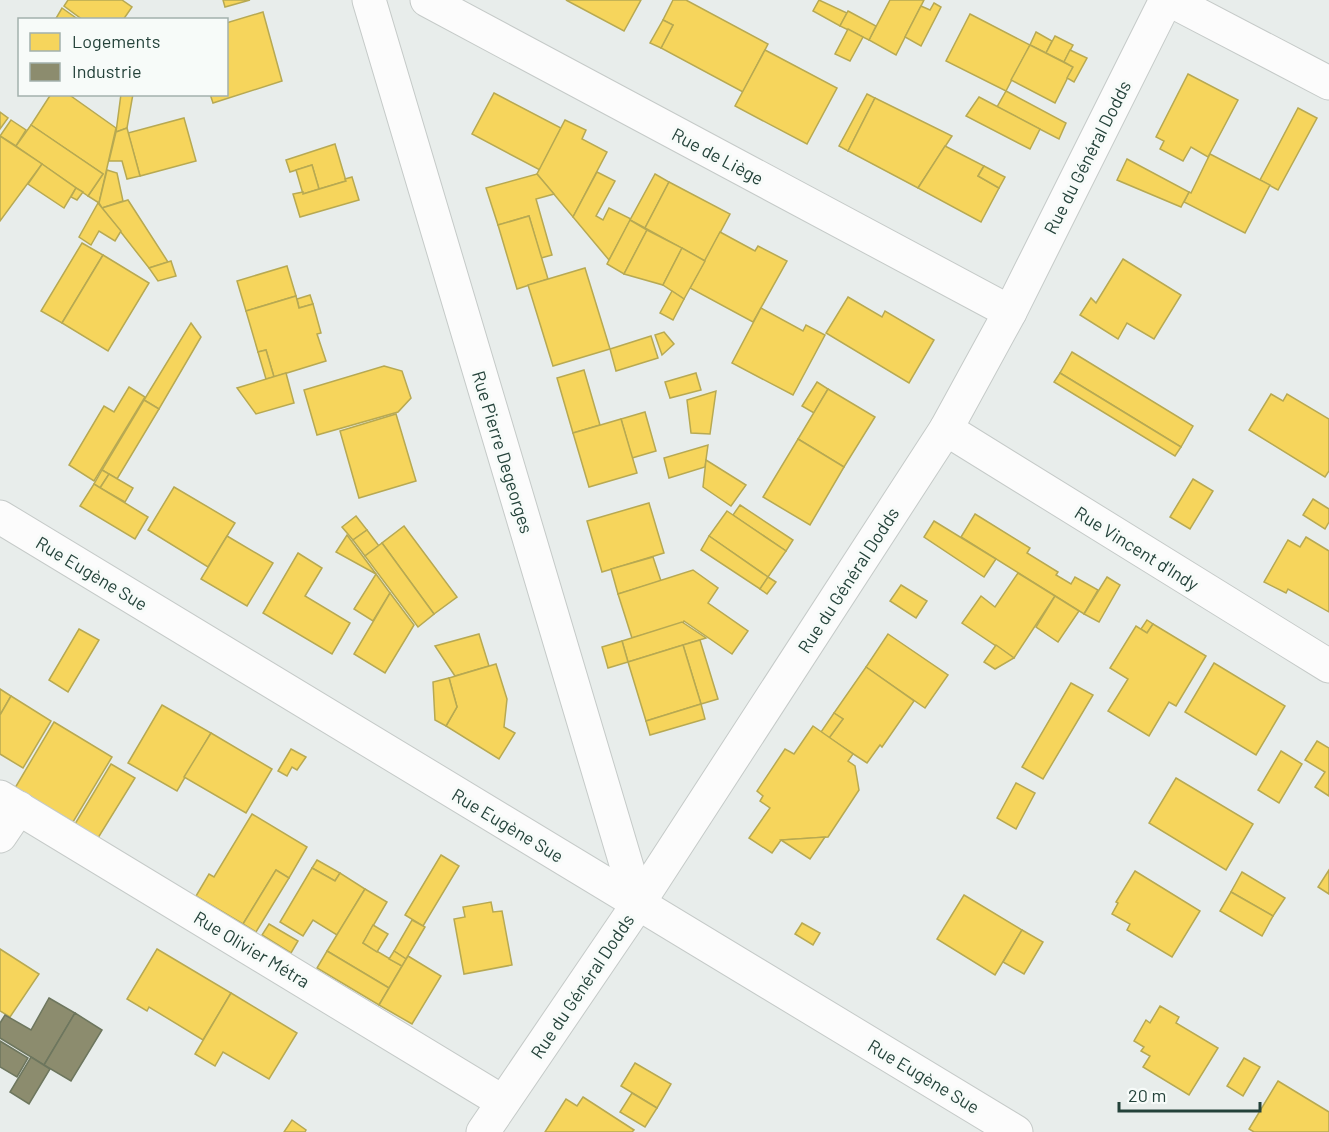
<svg xmlns="http://www.w3.org/2000/svg" width="1329" height="1132" font-family="Barlow,sans-serif">
	<style>
		.homes { fill: #f6d55c; stroke: #b7a952; stroke-width: 1.5 }
		.industry { fill: #8c8c6e; stroke: #6d765e; stroke-width: 1.5 }
		.lines { fill: none; stroke-linecap: round; stroke-linejoin: round }
		.minor-casing { stroke: #c5cac8; stroke-width: 35 }
		.minor { stroke: #fcfcfc; stroke-width: 33 }
		.labels { text-anchor: middle; dominant-baseline: central; stroke-width: 6; stroke-linejoin: round; paint-order: stroke }
		.street-label { font-size: 18px; fill: #24423a; stroke: #f7fbf9 }
	</style>
	<rect width="100%" height="100%" fill="#e8edeb"/>
	<g class="homes">
		<polygon points="68,0 122,0 132,7 123,20 83,20 64,6"/>
		<polygon points="223,0 250,0 225,7"/>
		<polygon points="566,0 641,0 624,31"/>
		<polygon points="673,0 686,0 768,44 743,92 661,48 673,25 663,20"/>
		<polygon points="819,0 847,13 840,26 813,11"/>
		<polygon points="890,0 924,0 896,55 869,40"/>
		<polygon points="934,3 941,7 921,46 905,37 921,6 930,10"/>
		<polygon points="62,8 79,20 55,20"/>
		<polygon points="848,11 876,26 869,40 840,26"/>
		<polygon points="263,12 282,81 213,103 210,94 226,94 226,23"/>
		<polygon points="970,14 1030,45 1006,91 946,61"/>
		<polygon points="663,20 673,25 661,48 650,43"/>
		<polygon points="848,29 863,37 850,61 835,54"/>
		<polygon points="1036,32 1052,41 1046,53 1030,45"/>
		<polygon points="1055,36 1073,45 1064,62 1046,53"/>
		<polygon points="1030,45 1073,67 1055,103 1011,80"/>
		<polygon points="765,50 837,88 807,144 735,106"/>
		<polygon points="1070,50 1087,58 1074,82 1067,78 1073,67 1064,62"/>
		<polygon points="1188,74 1238,100 1208,157 1191,147 1183,161 1160,149 1164,141 1156,137"/>
		<polygon points="1006,91 1066,123 1059,139 997,107"/>
		<polygon points="494,93 561,128 540,170 472,134"/>
		<polygon points="51,94 68,94 116,128 99,203 88,196 103,174 31,125"/>
		<polygon points="121,94 133,94 127,128 116,132"/>
		<polygon points="867,94 875,98 848,151 839,146"/>
		<polygon points="979,97 1040,129 1030,149 966,116"/>
		<polygon points="875,98 952,136 918,188 848,151"/>
		<polygon points="1298,108 1317,118 1278,190 1260,180"/>
		<polygon points="0,112 8,118 0,129"/>
		<polygon points="184,118 196,161 140,176 128,133"/>
		<polygon points="11,120 26,130 16,146 0,136"/>
		<polygon points="565,120 586,130 582,139 607,152 573,217 537,174"/>
		<polygon points="31,125 103,174 88,196 16,146"/>
		<polygon points="127,128 140,176 127,179 122,161 109,161 116,132"/>
		<polygon points="0,136 42,164 0,221"/>
		<polygon points="335,144 346,181 319,189 312,165 290,172 286,160"/>
		<polygon points="945,146 984,166 978,176 999,188 981,222 918,188"/>
		<polygon points="1210,154 1270,185 1245,233 1184,202 1189,192 1191,193"/>
		<polygon points="1127,159 1189,192 1181,207 1117,180"/>
		<polygon points="42,164 76,188 64,208 28,184"/>
		<polygon points="312,165 319,189 303,194 296,170"/>
		<polygon points="984,166 1005,177 999,188 978,176"/>
		<polygon points="107,170 117,173 123,201 102,208 99,203"/>
		<polygon points="597,172 615,181 596,216 603,220 609,208 631,219 609,260 573,217"/>
		<polygon points="537,174 554,194 536,199 552,255 541,258 529,216 498,225 486,188"/>
		<polygon points="655,174 669,182 645,228 630,220"/>
		<polygon points="352,177 359,200 300,217 293,194 303,192 303,194 346,181 345,179"/>
		<polygon points="669,182 730,214 705,261 645,228"/>
		<polygon points="76,188 83,192 77,200 71,197"/>
		<polygon points="128,200 168,262 149,268 102,208"/>
		<polygon points="98,203 121,231 115,241 99,231 91,245 79,237"/>
		<polygon points="529,216 548,279 517,289 498,225"/>
		<polygon points="630,220 647,230 624,274 607,264"/>
		<polygon points="647,230 682,248 663,285 624,274"/>
		<polygon points="720,232 755,251 758,246 787,261 753,322 690,288"/>
		<polygon points="82,243 103,255 62,323 41,311"/>
		<polygon points="682,248 705,261 684,299 663,285"/>
		<polygon points="103,255 149,283 108,351 62,323"/>
		<polygon points="1123,259 1181,295 1154,339 1127,323 1118,339 1080,315 1091,298 1096,303"/>
		<polygon points="171,261 176,276 158,281 149,268"/>
		<polygon points="287,266 296,296 246,311 237,281"/>
		<polygon points="585,268 610,349 553,366 528,285"/>
		<polygon points="672,291 684,299 673,320 660,313"/>
		<polygon points="310,295 313,304 299,308 297,299"/>
		<polygon points="296,296 299,308 313,304 321,333 317,334 326,361 274,377 266,350 258,352 246,311"/>
		<polygon points="848,297 882,317 885,311 934,340 909,383 826,333"/>
		<polygon points="761,308 803,331 806,325 825,335 793,395 732,363"/>
		<polygon points="191,323 201,337 159,409 144,400"/>
		<polygon points="664,332 674,344 662,355 655,335"/>
		<polygon points="651,336 658,358 616,371 610,349"/>
		<polygon points="266,350 274,377 266,379 258,352"/>
		<polygon points="1072,352 1193,426 1181,447 1060,373"/>
		<polygon points="384,366 402,371 411,398 398,412 317,435 304,390"/>
		<polygon points="584,370 600,425 573,433 557,378"/>
		<polygon points="286,373 294,403 256,414 237,388"/>
		<polygon points="696,373 701,390 670,398 665,382"/>
		<polygon points="1060,373 1181,447 1175,456 1054,382"/>
		<polygon points="817,382 828,389 814,413 802,406"/>
		<polygon points="129,387 145,397 94,481 69,465 104,406 114,412"/>
		<polygon points="828,389 875,417 844,467 798,439"/>
		<polygon points="716,391 710,434 691,433 687,400"/>
		<polygon points="1271,394 1283,401 1287,394 1329,419 1329,471 1325,477 1249,430"/>
		<polygon points="144,400 159,409 117,479 102,470"/>
		<polygon points="645,412 656,451 632,458 621,419"/>
		<polygon points="396,414 416,481 359,498 340,431"/>
		<polygon points="621,419 637,473 589,487 573,433"/>
		<polygon points="798,439 844,467 810,525 763,497"/>
		<polygon points="708,445 705,467 669,478 664,458"/>
		<polygon points="706,460 746,485 731,506 703,487"/>
		<polygon points="102,470 109,474 100,488 94,484"/>
		<polygon points="109,474 133,488 125,502 100,488"/>
		<polygon points="1193,479 1213,491 1190,529 1170,517"/>
		<polygon points="94,484 148,517 135,539 80,506"/>
		<polygon points="174,487 235,523 208,567 148,530"/>
		<polygon points="1313,499 1329,509 1329,522 1325,529 1303,515"/>
		<polygon points="649,503 664,553 602,572 587,521"/>
		<polygon points="740,505 793,540 786,551 733,515"/>
		<polygon points="727,511 786,551 768,577 709,536"/>
		<polygon points="975,514 1030,548 1027,553 1058,572 1056,575 1071,584 1075,577 1098,590 1084,614 961,537"/>
		<polygon points="356,516 367,530 353,540 342,527"/>
		<polygon points="934,521 996,559 984,577 924,537"/>
		<polygon points="404,526 457,597 434,614 382,543"/>
		<polygon points="367,530 379,546 365,556 353,540"/>
		<polygon points="347,535 376,574 336,552"/>
		<polygon points="227,536 273,563 247,606 201,579"/>
		<polygon points="709,536 768,577 760,589 701,550"/>
		<polygon points="1306,537 1329,551 1329,612 1288,589 1286,593 1264,582 1288,540 1300,547"/>
		<polygon points="382,543 434,614 418,627 365,556"/>
		<polygon points="298,553 322,568 305,596 350,623 332,654 263,613"/>
		<polygon points="653,557 661,581 618,594 611,569"/>
		<polygon points="693,570 718,588 708,603 748,631 732,654 684,621 683,623 632,638 618,594"/>
		<polygon points="1018,573 1055,596 1014,658 962,623 981,596 995,607"/>
		<polygon points="376,574 390,593 373,621 354,609"/>
		<polygon points="768,577 776,582 767,594 760,589"/>
		<polygon points="1107,577 1120,585 1099,622 1084,614"/>
		<polygon points="901,585 927,601 916,618 890,601"/>
		<polygon points="390,593 414,625 385,673 354,654"/>
		<polygon points="1055,596 1079,611 1058,642 1036,627"/>
		<polygon points="1147,620 1153,624 1147,633 1141,629"/>
		<polygon points="682,622 706,638 628,662 622,641"/>
		<polygon points="1153,624 1206,656 1176,706 1169,702 1149,736 1108,711 1128,679 1110,668 1136,626 1147,633"/>
		<polygon points="79,629 99,640 68,692 49,680"/>
		<polygon points="479,634 489,666 455,676 435,646"/>
		<polygon points="888,634 948,675 925,708 866,667"/>
		<polygon points="700,640 718,699 701,704 683,645"/>
		<polygon points="622,641 628,662 608,668 602,647"/>
		<polygon points="683,645 701,704 646,721 628,662"/>
		<polygon points="996,645 1014,658 995,669 984,662"/>
		<polygon points="1214,663 1285,706 1256,755 1185,712"/>
		<polygon points="496,664 507,699 504,727 515,733 499,759 446,726 457,707 449,678"/>
		<polygon points="866,667 914,701 882,747 880,745 867,763 829,738 843,719 834,713"/>
		<polygon points="449,678 457,707 446,726 435,720 433,682"/>
		<polygon points="1071,683 1093,695 1043,779 1022,767"/>
		<polygon points="0,689 11,696 0,715"/>
		<polygon points="11,696 51,721 23,768 0,754 0,715"/>
		<polygon points="701,704 705,719 650,735 646,721"/>
		<polygon points="162,705 211,733 177,791 128,763"/>
		<polygon points="834,713 843,719 829,738 821,732"/>
		<polygon points="54,722 112,757 73,822 15,788"/>
		<polygon points="813,726 853,754 848,761 855,766 859,790 828,837 781,840 772,853 749,838 770,808 760,801 763,796 757,791 785,749 794,754"/>
		<polygon points="211,733 272,769 246,813 184,777"/>
		<polygon points="1317,741 1329,748 1329,796 1315,787 1325,772 1305,760"/>
		<polygon points="291,749 306,757 297,770 292,767 287,776 278,771"/>
		<polygon points="1281,751 1302,764 1279,803 1258,790"/>
		<polygon points="111,764 135,778 98,838 75,824"/>
		<polygon points="1176,778 1253,824 1226,870 1149,823"/>
		<polygon points="1016,783 1035,793 1016,829 997,818"/>
		<polygon points="252,814 307,847 289,878 276,870 243,924 196,896 209,874 214,877"/>
		<polygon points="825,837 810,859 781,840"/>
		<polygon points="441,855 459,866 423,926 405,915"/>
		<polygon points="317,860 340,873 335,881 312,868"/>
		<polygon points="312,868 335,881 340,873 365,889 337,935 313,920 303,936 280,922"/>
		<polygon points="276,870 289,878 256,932 243,924"/>
		<polygon points="1329,870 1329,894 1318,887"/>
		<polygon points="1135,871 1200,911 1172,957 1127,930 1130,924 1112,914 1118,903 1116,902"/>
		<polygon points="1242,872 1285,898 1273,916 1231,892"/>
		<polygon points="365,889 387,902 363,943 402,966 389,988 327,951"/>
		<polygon points="1231,892 1273,916 1262,936 1220,911"/>
		<polygon points="964,895 1022,930 995,975 937,939"/>
		<polygon points="491,902 493,912 502,911 512,965 464,974 454,919 465,917 463,907"/>
		<polygon points="412,920 425,927 406,959 394,951"/>
		<polygon points="802,923 820,933 813,945 795,934"/>
		<polygon points="269,924 298,941 291,953 262,935"/>
		<polygon points="373,925 388,934 377,952 363,943"/>
		<polygon points="1022,930 1043,942 1024,974 1003,962"/>
		<polygon points="0,949 39,974 10,1017 0,1011"/>
		<polygon points="157,949 231,993 203,1040 149,1007 147,1011 127,999"/>
		<polygon points="327,951 389,988 379,1005 317,968"/>
		<polygon points="394,951 406,959 402,966 389,959"/>
		<polygon points="408,956 441,976 412,1024 379,1005"/>
		<polygon points="231,993 297,1033 269,1079 223,1052 215,1066 195,1054"/>
		<polygon points="1160,1006 1179,1017 1176,1023 1218,1048 1189,1095 1143,1067 1150,1056 1141,1051 1144,1047 1134,1041 1146,1020 1150,1023"/>
		<polygon points="1244,1058 1260,1067 1243,1096 1227,1086"/>
		<polygon points="635,1063 671,1084 657,1108 621,1086"/>
		<polygon points="1278,1081 1329,1112 1329,1132 1254,1132 1249,1129"/>
		<polygon points="632,1093 657,1108 645,1127 620,1112"/>
		<polygon points="583,1097 634,1130 632,1132 545,1132 566,1099 577,1106"/>
		<polygon points="292,1120 306,1130 305,1132 284,1132"/>
	</g>
	<g class="industry">
		<polygon points="49,998 75,1013 44,1065 0,1038 0,1023 5,1015 31,1030"/>
		<polygon points="75,1013 102,1030 71,1081 44,1065"/>
		<polygon points="0,1041 28,1058 17,1077 0,1067"/>
		<polygon points="31,1057 50,1069 29,1104 10,1092"/>
	</g>
	<g class="lines">
		<g class="minor-casing">
			<g id="minor">
				<polyline points="369,0 638,904"/>
				<polyline points="427,0 1010,312"/>
				<polyline points="1170,0 1329,83"/>
				<polyline points="946,429 1329,666"/>
				<polyline points="0,517 1016,1132"/>
				<polyline points="0,797 503,1102"/>
				<polyline points="0,836 19,808"/>
				<polyline points="483,1132 638,904 946,429 1010,312 1166,0"/>
			</g>
		</g>
		<use href="#minor" class="minor"/>
	</g>
	<g class="labels">
		<g class="street-label">
			<text transform="translate(718 156) rotate(28)">Rue de Liège</text>
			<text transform="translate(1087 157) rotate(-63)">Rue du Général Dodds</text>
			<text transform="translate(503 452) rotate(73)">Rue Pierre Degeorges</text>
			<text transform="translate(1137 548) rotate(32)">Rue Vincent d'Indy</text>
			<text transform="translate(92 573) rotate(31)">Rue Eugène Sue</text>
			<text transform="translate(848 580) rotate(-57)">Rue du Général Dodds</text>
			<text transform="translate(508 825) rotate(31)">Rue Eugène Sue</text>
			<text transform="translate(252 949) rotate(31)">Rue Olivier Métra</text>
			<text transform="translate(582 986) rotate(-56)">Rue du Général Dodds</text>
			<text transform="translate(924 1076) rotate(31)">Rue Eugène Sue</text>
		</g>
	</g>
	<rect x="18" y="18" width="210" height="78" fill="#f7fbf9" stroke="#a3b1ad" stroke-width="1.5"/>
	<rect x="30" y="33" width="30" height="18" fill="#f6d55c" stroke="#a3b1ad" stroke-width="1.5"/>
	<text x="72" y="48" font-size="18" fill="#24423a">Logements</text>
	<rect x="30" y="63" width="30" height="18" fill="#8c8c6e" stroke="#a3b1ad" stroke-width="1.5"/>
	<text x="72" y="78" font-size="18" fill="#24423a">Industrie</text>
	<path d="M1119 1102v9h141v-9" fill="none" stroke="#24423a" stroke-width="3"/>
	<text x="1128" y="1102" font-size="18" fill="#24423a" stroke="#f7fbf9" stroke-width="4.5" paint-order="stroke">20 m</text>
</svg>
